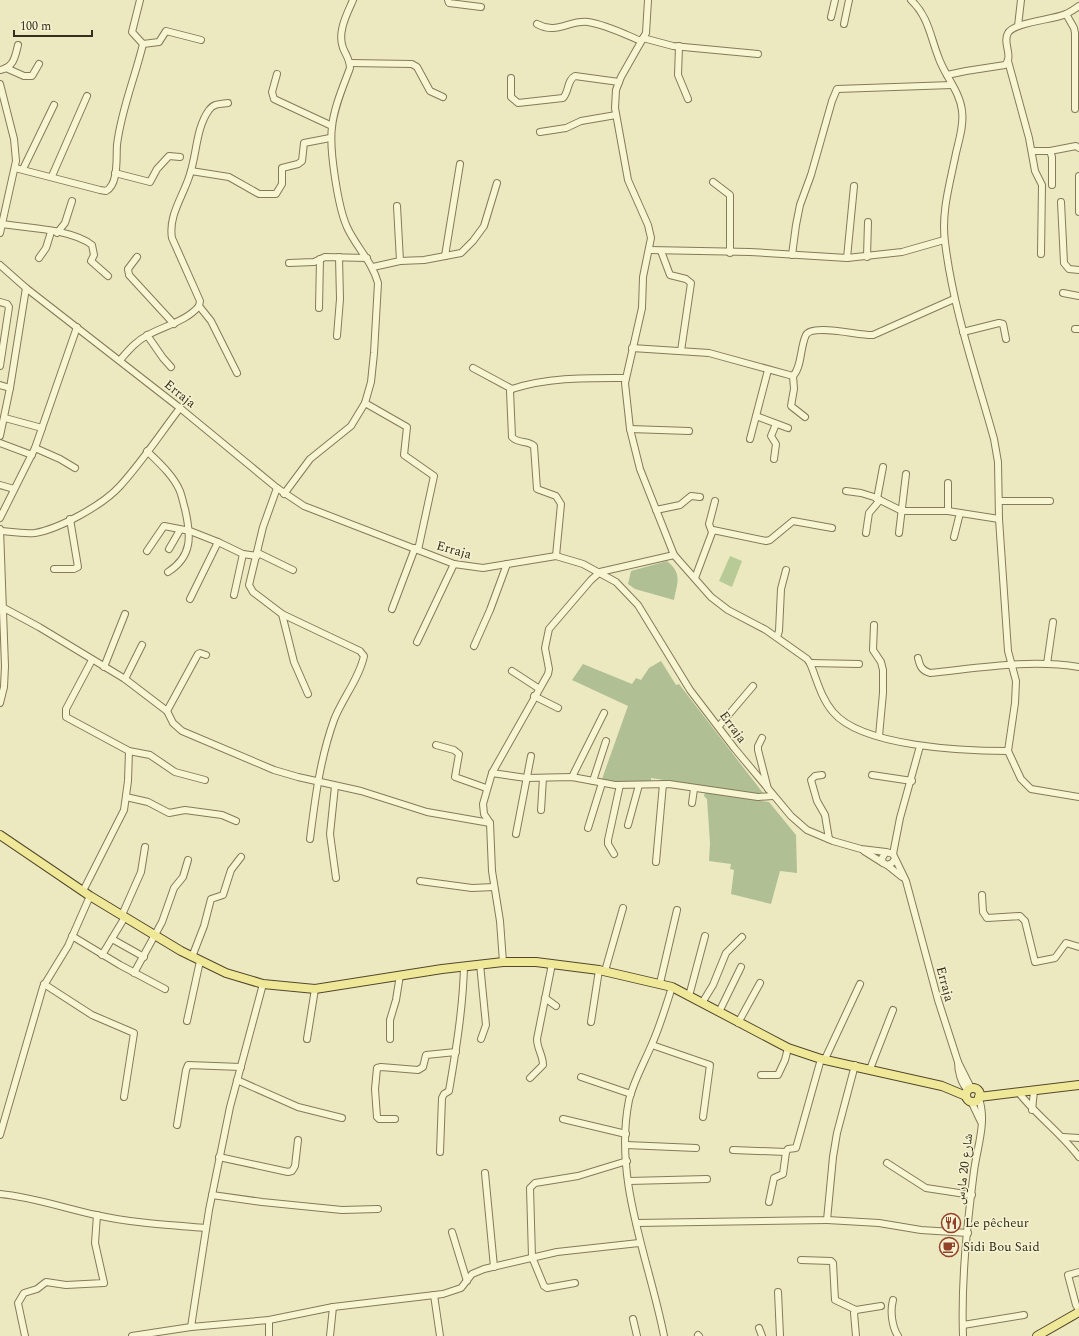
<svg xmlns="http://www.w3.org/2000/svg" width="1079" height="1336" font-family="Spectral,'Noto Naskh Arabic',serif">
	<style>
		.green { fill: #b8ca95 }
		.cemetery { fill: #b0bf94 }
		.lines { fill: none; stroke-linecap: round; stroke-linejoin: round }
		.minor-casing { stroke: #857a59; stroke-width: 8 }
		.major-casing { stroke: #53472d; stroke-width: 10 }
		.minor { stroke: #f8f5d3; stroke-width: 6 }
		.major { stroke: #efe898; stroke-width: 8 }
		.labels { text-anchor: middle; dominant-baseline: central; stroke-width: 3; stroke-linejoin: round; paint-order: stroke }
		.street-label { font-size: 13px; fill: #352e1d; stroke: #f4f2d0 }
		.poi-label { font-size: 13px; fill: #352e1d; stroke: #f4f2d0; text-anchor: start }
	</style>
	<rect width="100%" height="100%" fill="#ece9c0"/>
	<polygon class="green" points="730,556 742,561 732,587 719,581"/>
	<g class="cemetery">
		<path d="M667 561C683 574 677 583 674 600L635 589 628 584 631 571Z"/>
		<polygon points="661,661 676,685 679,684 763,793 761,795 651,778 651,782 611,781 602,779 628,706 572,680 583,664 632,684 636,678 641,680 649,668"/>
		<polygon points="705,792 769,802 796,835 797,873 780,871 771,904 731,894 734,870 730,869 731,864 709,861 710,843 707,799 704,796"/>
	</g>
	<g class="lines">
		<g class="minor-casing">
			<g id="minor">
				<polyline points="448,0 449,3 481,7"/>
				<path d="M648 0 646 33 621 77 616 90 615 108 628 180 648 225 651 238 643 277 642 308 625 383 630 429 640 469 674 555 711 597 728 610 766 630 807 659 810 663C817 680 821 698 833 712 862 747 965 751 1008 751L1021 779 1031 789 1079 797"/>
				<path d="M911 0C928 16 930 35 938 56 944 75 960 91 962 111 964 125 959 140 956 153 950 183 941 212 945 242 953 309 976 374 994 439L998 462 999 519 1008 651 1016 681 1015 703 1008 751"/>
				<polyline points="1066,14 1074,28 1075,33 1075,109"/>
				<polyline points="831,17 835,0"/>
				<path d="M537 24C557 35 568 20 588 22 607 25 624 34 641 41"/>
				<polyline points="844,24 849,0"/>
				<polyline points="1018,26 1021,0"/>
				<polyline points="643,38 673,46 758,54"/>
				<polyline points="143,44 159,42 166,31 201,40"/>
				<polyline points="679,46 678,75 688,99"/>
				<polyline points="1008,61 1029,138 1035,171 1042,185 1041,254"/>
				<polyline points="350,63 412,64 417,67 430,91 443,97"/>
				<polyline points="6,68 24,76 32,76 39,64"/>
				<path d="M0 70C14 67 15 57 18 45"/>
				<polyline points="277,74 272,92 274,99 332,126"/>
				<path d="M947 75 966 71 1005 65C1014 56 1002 43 1008 33 1014 22 1053 20 1066 14 1070 12 1075 9 1079 6"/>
				<path d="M511 78V97L518 103 563 98C569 92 567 80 575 76L619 82"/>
				<polyline points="0,84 14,139 16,161 0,233"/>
				<polyline points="540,132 566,128 581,121 616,115"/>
				<polyline points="1032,151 1050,151 1076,146 1079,148"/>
				<polyline points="1050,151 1052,157 1052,185"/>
				<path d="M15 168 100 190 106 191C119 184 116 157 117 145 121 110 135 78 143 44L132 32 140 0"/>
				<polyline points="23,169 54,105"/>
				<polyline points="191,171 229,177 259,194 276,194 282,184 282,168 298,164 302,161 304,143 330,138"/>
				<polyline points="115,173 150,182 157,169 169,156 180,157"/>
				<polyline points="52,176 87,96"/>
				<polyline points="1079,176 1079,212"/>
				<polyline points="713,182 730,195 730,253"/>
				<polyline points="1061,202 1064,263 1069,269 1079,270"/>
				<path d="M2 224C28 228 72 229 92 245L94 255 91 261 108 276"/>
				<polyline points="57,233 65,223 72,201"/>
				<polyline points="650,250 750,252 847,258 902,252 944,240"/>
				<polyline points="661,251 670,275 686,279 691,283 681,351"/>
				<polyline points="792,255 796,225 800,205 811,175 832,101 837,89 952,85"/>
				<polyline points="445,256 460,164"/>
				<polyline points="137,257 128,269 129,275 174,324"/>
				<polyline points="867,257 868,222"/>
				<polyline points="39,258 46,248 51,232"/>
				<polyline points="847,258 854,186"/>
				<polyline points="400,261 424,260 461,253 473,241 484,226 497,183"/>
				<polyline points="289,263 314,262 325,257 367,258"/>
				<polyline points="0,265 26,288 180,408 277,488 304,506 454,564 483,568 556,556 583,564 616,582 638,605 690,690 735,749 791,816 807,830 833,841 861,849 886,852"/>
				<polyline points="373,267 400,261 397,206"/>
				<polyline points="1063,293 1079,296"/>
				<polyline points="0,302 7,304 9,307 0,366"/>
				<polyline points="199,306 211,321 237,373"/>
				<polyline points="319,308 320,259"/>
				<polyline points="1075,329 1079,329"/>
				<polyline points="963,332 999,323 1003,324 1006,339"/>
				<polyline points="147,335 163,358 171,367"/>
				<polyline points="337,336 340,299 339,257"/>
				<path d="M632 348 709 353 793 376C802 367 800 347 806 335 812 323 860 336 873 335L954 299"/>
				<path d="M120 360C128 351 136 341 148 335 164 326 187 321 199 306L200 301 172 238C168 215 184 195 190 174 197 153 196 128 209 110 214 103 221 104 228 103"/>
				<polyline points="473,368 512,389"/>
				<polyline points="793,376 794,389 791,406 805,417"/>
				<polyline points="0,385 10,388"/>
				<polyline points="365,403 407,427 404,455 434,476 418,550"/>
				<polyline points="756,416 788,428"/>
				<polyline points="5,418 42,428"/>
				<polyline points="630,429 689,431"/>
				<polyline points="0,436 10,388 26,288"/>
				<polyline points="750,439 768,370"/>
				<polyline points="0,443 32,455"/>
				<polyline points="35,448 60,459 75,468"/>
				<path d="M147 451C158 462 172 474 179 489 182 495 183 503 185 509 191 535 193 556 168 572"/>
				<polyline points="774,459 776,444 771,436 776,424"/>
				<polyline points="948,483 948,511"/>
				<polyline points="0,485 14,489"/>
				<polyline points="277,488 263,527 249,585 253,592 282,614 294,662 308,694"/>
				<polyline points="846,491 861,493 874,497 902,511 948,511 999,519"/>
				<path d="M284 494 310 459 351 426 365 403 371 382 374 353 378 283C372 261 356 247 347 227 338 207 329 149 332 127 334 107 343 87 350 68 350 60 346 55 343 48 337 32 347 14 353 0"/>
				<polyline points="877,499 883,467"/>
				<polyline points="999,501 1050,501"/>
				<polyline points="656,510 680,505 691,496 700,497"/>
				<polyline points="0,518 35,448 77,327"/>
				<polyline points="0,529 5,666 4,687 0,703"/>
				<path d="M1 531C12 532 23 534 35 533 59 529 103 505 120 486 142 462 160 434 180 408"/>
				<polyline points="712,532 709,524 715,501"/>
				<polyline points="866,533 869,513 880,500"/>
				<polyline points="899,533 906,474"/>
				<polyline points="954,537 960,513"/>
				<polyline points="169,549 180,530"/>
				<polyline points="147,551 164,526 190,531 218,542"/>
				<polyline points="258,553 293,570"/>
				<path d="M556 556 561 504 556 496 537 489 534 446C528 440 518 444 512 437L510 391 512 389C549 377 588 378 626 378"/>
				<polyline points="54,569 74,569 78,567 70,519"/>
				<polyline points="695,578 713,530 766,541 770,540 793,521 832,528"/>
				<polyline points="234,595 243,554"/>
				<polyline points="190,599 218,542 243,554 257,556"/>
				<polyline points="2,607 39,627 125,679 167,711 173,723 182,731 274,770 298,777 361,791 427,812 490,823"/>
				<polyline points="392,609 415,548"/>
				<path d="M282 614 360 651 364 656C359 679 342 699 334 720 320 759 315 799 310 839"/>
				<polyline points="874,625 873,650 881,662 883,670 883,693 879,736"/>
				<polyline points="777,637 779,631 781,589 786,570"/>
				<polyline points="417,642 454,564"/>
				<polyline points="474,646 490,610 507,564"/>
				<path d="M918 658C920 666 921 670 930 673 979 668 1030 659 1079 667"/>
				<polyline points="810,663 859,664"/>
				<polyline points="1047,664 1053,622"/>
				<polyline points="104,667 125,614"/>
				<polyline points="512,671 538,688"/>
				<polyline points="125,679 142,645"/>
				<polyline points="534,696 558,708"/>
				<polyline points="167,711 198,654 200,653 206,655"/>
				<polyline points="719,726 753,686"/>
				<polyline points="762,738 758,746 758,750 768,789"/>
				<polyline points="436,745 454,750 459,754 455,777 486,788"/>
				<polyline points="129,751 150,755 175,772 205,780"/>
				<polyline points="492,773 526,778 572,777 615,785 669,784 758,797 773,796"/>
				<polyline points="822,775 815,776 811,780 817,801 825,815 829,839"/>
				<polyline points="872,775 912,781"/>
				<polyline points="572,777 604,713"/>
				<polyline points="593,781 606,741"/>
				<polyline points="335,786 330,834 336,878"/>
				<polyline points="126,797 148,802 169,813 185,810 222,815 236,821"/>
				<polyline points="692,803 694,789"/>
				<polyline points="541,810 543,778"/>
				<polyline points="628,825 639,785"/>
				<polyline points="588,828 602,783"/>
				<polyline points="516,834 531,756"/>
				<polyline points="864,851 883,863"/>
				<polyline points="614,854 608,844 608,840 620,785"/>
				<polyline points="893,854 900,818 920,746"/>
				<path d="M895 859 892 863 887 865 883 863 882 858 886 852 893 854 906 881 938 1000 958 1062C958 1071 961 1084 968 1090"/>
				<polyline points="656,862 663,784"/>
				<polyline points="887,865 902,877"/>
				<polyline points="420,881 472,888 494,887"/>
				<polyline points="83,891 124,810 128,781 129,751 66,717 66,709 92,660"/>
				<polyline points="982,895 983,912 987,918 1020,916 1025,921 1035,962 1055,958 1066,943 1079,947"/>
				<polyline points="122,915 141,872 145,847"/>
				<polyline points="72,936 120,965 165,989"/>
				<polyline points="112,939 144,957"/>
				<polyline points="102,955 125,917"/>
				<polyline points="192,957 204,926 211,899 223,895 231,870 241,857"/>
				<polyline points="503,962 500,921 492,871 490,823 484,814 483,804 492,773 548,674 549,669 545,648 549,629 591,580 600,572 674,555"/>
				<polyline points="480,964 486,1025 481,1039"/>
				<polyline points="605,971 623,908"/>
				<polyline points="134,973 162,922 174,888 183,877 188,860"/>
				<polyline points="660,983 677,910"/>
				<polyline points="44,984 92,1015 134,1033 124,1097"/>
				<polyline points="263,984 230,1107 209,1210 191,1327 269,1320 333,1307 443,1294 461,1288 472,1274 484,1269 557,1252 639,1243"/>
				<polyline points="689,996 705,936"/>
				<polyline points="545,998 556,1006"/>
				<polyline points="702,1003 713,985 726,953 742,937"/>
				<polyline points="719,1012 741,967"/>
				<polyline points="187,1021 200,961"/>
				<polyline points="591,1022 599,970"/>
				<polyline points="738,1023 760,983"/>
				<polyline points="307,1039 315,989"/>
				<polyline points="390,1039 390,1020 396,1000 400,975"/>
				<polyline points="652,1045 710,1065 703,1117"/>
				<polyline points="825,1059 860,984"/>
				<polyline points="958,1062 971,1088"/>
				<polyline points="870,1069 893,1010"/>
				<polyline points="761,1075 778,1075 785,1060 788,1048"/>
				<polyline points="581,1077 631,1094"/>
				<path d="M530 1078 543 1065C543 1055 537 1049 537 1039L552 964"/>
				<polyline points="237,1080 298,1107 342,1118"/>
				<path d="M1019 1093C1037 1116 1061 1133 1079 1157"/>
				<polyline points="971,1101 981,1122"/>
				<polyline points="1032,1110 1034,1091"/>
				<polyline points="395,1119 379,1119 377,1117 375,1089 377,1068 381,1067 418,1070 423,1067 426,1055 456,1052"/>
				<polyline points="563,1119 626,1134"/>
				<polyline points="177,1125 186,1070 188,1065 241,1067"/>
				<polyline points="0,1135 43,987 68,946 90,896"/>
				<polyline points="1063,1137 1079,1138"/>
				<polyline points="626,1145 696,1148"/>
				<polyline points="733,1150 786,1152 788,1149 796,1148 821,1059"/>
				<path d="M440 1152 442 1098 444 1094 449 1091C456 1050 463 1008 464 966"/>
				<polyline points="219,1157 288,1172 292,1171 295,1166 298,1140"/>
				<polyline points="887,1163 926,1188 972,1195"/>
				<polyline points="485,1173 494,1267"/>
				<polyline points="629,1181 707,1179"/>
				<path d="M0 1194C33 1197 63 1208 96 1215 132 1223 169 1225 206 1228"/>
				<polyline points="212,1195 262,1202 342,1210 378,1209"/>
				<polyline points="769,1202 774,1178 783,1174 786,1152"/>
				<polyline points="827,1220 879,1223 921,1230 968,1233"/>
				<polyline points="636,1223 827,1220 833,1157 837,1133 855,1065"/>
				<polyline points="452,1232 467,1281"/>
				<polyline points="801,1260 831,1261 833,1263 835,1300 856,1310"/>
				<polyline points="1079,1272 1068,1275 1076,1305 1079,1310"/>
				<polyline points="575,1283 547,1288 544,1286 532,1257 530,1188 535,1183 578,1176 627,1161"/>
				<polyline points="778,1292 780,1336"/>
				<polyline points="434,1295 440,1336"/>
				<path d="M893 1300C890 1311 892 1327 898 1336"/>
				<polyline points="633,1319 637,1336"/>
				<polyline points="963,1325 1024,1315"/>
				<polyline points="759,1328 762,1336"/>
				<polyline points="698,1335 699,1336"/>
				<polyline points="25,1336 18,1303 24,1293 37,1289 46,1282 66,1285 104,1283 95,1243 97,1215"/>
				<polyline points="132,1336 191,1327"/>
				<polyline points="269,1336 269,1320"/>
				<polyline points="330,1336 333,1307"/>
				<path d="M664 1336C649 1259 613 1180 629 1100 634 1080 644 1063 652 1044 660 1026 666 1006 672 987"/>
				<polyline points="856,1336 854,1313 856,1310 881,1306"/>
				<path d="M963 1336C961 1281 967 1226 974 1171 977 1148 987 1121 979 1099"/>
			</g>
		</g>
		<g class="major-casing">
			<g id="major">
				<polyline points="0,835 90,896 181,951 226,973 263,984 315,989 442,969 503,962 536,962 599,970 672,987 788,1048 821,1059 942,1086 966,1096"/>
				<circle cx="973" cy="1095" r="7"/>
				<polyline points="979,1097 1079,1085"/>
				<polyline points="1037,1336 1079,1312"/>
			</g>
		</g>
		<use href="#minor" class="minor"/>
		<use href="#major" class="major"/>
	</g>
	<defs>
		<g id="restaurant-ring" transform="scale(1)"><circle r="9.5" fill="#f4f2d0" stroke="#92412a" stroke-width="1.5"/><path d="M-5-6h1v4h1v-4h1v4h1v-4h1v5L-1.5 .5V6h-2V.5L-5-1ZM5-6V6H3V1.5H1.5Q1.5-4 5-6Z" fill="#92412a"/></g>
		<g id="cafe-ring" transform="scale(1)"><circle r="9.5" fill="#f4f2d0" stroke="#92412a" stroke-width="1.5"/><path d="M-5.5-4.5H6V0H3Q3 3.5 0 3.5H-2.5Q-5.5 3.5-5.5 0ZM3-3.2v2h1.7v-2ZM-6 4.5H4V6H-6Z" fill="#92412a"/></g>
	</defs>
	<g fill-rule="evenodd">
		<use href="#restaurant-ring" x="951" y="1223"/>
		<use href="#cafe-ring" x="949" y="1247"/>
	</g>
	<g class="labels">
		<g class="street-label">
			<text transform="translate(180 394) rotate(39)">Erraja</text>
			<text transform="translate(454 550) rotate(16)">Erraja</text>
			<text transform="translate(733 727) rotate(54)">Erraja</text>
			<text transform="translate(945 984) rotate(75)">Erraja</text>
			<text transform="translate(964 1169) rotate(-83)">شارع 20 مارس</text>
		</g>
		<g class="poi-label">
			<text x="965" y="1223">Le pêcheur</text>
			<text x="963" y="1247">Sidi Bou Said</text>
		</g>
	</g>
	<path d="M14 30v6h78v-6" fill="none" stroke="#352e1d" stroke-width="2"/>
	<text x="20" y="30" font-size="12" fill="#352e1d" stroke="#f4f2d0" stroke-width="3" paint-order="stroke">100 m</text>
</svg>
